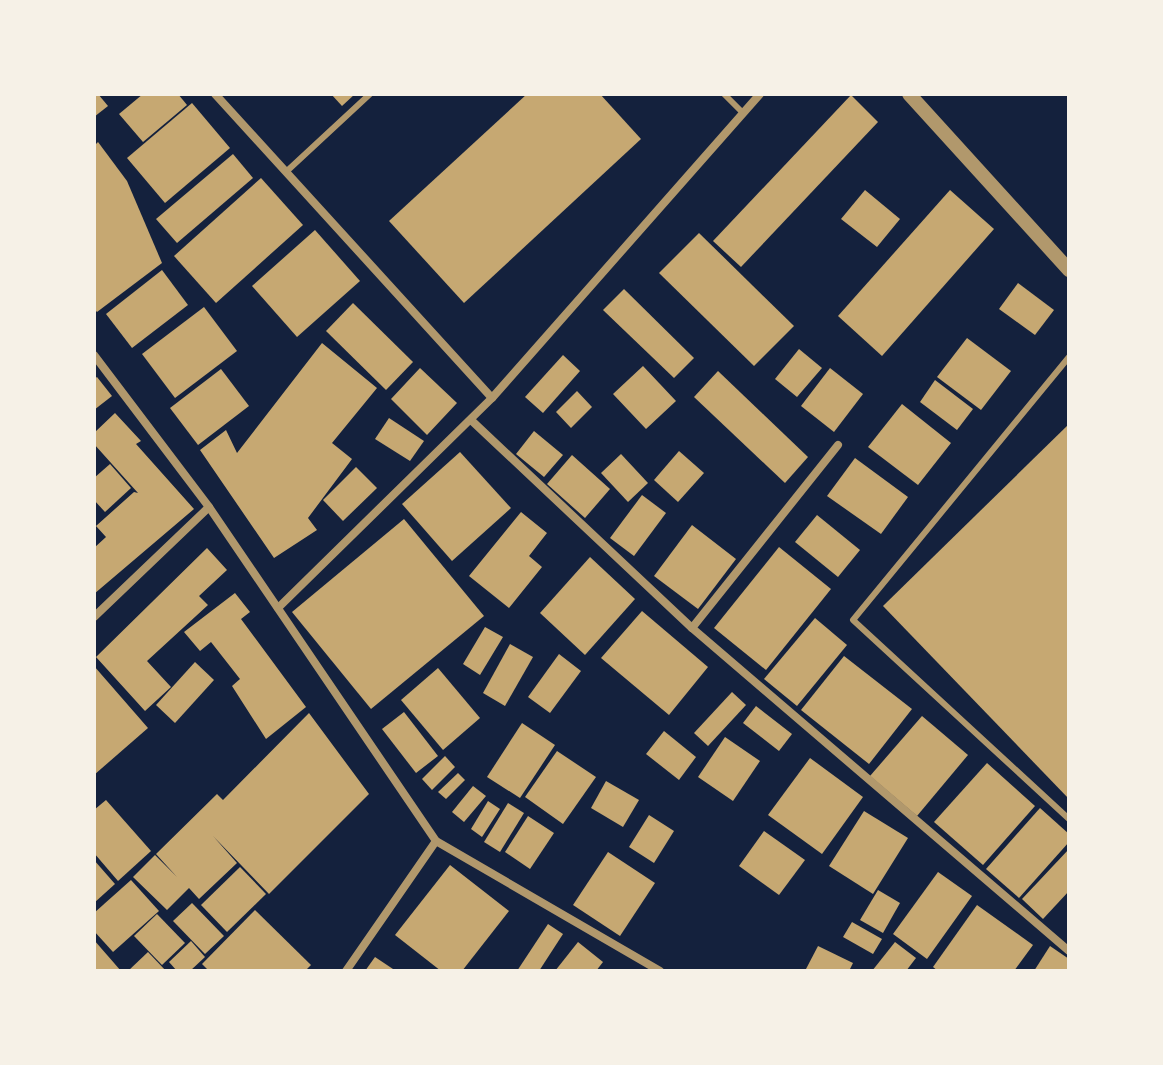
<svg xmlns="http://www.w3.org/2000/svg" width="1163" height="1065" font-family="'Roboto Serif',serif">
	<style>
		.building { fill: #c6a872 }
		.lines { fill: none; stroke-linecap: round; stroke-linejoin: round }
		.service { stroke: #b1986c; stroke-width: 6 }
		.minor { stroke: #b1986c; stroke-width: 8 }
		.tertiary { stroke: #b1986c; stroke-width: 14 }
	</style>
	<rect width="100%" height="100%" fill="#14213d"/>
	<g class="building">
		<polygon points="94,94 98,94 108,106 94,117"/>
		<polygon points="143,94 178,94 187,105 143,142 119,114"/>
		<polygon points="331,94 355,94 342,106"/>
		<polygon points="527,94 600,94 641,139 464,303 389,221"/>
		<polygon points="851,95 878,122 741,267 713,241"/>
		<polygon points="192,103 230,148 165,203 127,158"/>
		<polygon points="98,142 127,181 162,263 97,312 94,309 94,146"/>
		<polygon points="233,154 253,178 177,243 156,219"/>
		<polygon points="261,178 303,225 216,303 174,256"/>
		<polygon points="865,190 900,219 877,247 841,219"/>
		<polygon points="950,190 994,229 882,356 838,316"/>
		<polygon points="315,230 360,281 297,337 252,286"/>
		<polygon points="699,233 794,326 754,366 659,273"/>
		<polygon points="162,270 188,305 132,348 106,314"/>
		<polygon points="1018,283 1054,310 1035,335 999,309"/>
		<polygon points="624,289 694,358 674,378 603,310"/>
		<polygon points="353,303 413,362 386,390 326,331"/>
		<polygon points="204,307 237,351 175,398 142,354"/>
		<polygon points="967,338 1011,371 981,410 937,377"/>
		<polygon points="322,343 377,388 332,443 352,459 308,518 317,530 274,558 200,450 226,430 237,453"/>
		<polygon points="799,349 822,368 797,397 775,379"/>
		<polygon points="563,355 580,371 543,413 525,397"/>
		<polygon points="643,366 676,401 646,429 613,394"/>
		<polygon points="420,368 457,403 427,435 391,399"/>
		<polygon points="830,368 863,394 834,432 801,406"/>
		<polygon points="221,369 249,406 198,445 170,408"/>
		<polygon points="718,371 808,457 785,483 694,397"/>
		<polygon points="97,377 112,396 94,410 94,379"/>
		<polygon points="935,380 973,409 957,430 920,402"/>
		<polygon points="577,391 592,407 571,428 556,412"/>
		<polygon points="902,404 951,443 918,485 868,447"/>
		<polygon points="115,413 141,441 136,444 194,509 94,594 94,548 106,537 96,526 134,492 138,493 94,444 94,433"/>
		<polygon points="389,418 424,441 410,461 375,439"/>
		<polygon points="1069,424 1069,799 883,606"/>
		<polygon points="534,431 563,455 544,477 516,454"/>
		<polygon points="679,451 704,473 678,502 654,480"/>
		<polygon points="460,452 511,508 452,561 402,504"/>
		<polygon points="621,454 648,483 628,502 601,473"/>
		<polygon points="572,455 610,489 585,518 547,484"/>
		<polygon points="855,458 908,497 881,534 827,496"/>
		<polygon points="110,464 131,488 105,512 94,500 94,478"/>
		<polygon points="356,467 377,488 343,521 323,500"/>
		<polygon points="642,495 666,513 634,556 610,538"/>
		<polygon points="521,512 547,533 529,556 542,567 509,608 469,576"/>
		<polygon points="817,515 860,550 838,577 795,542"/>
		<polygon points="404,519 484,616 371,709 292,612"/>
		<polygon points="692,525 736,559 698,609 654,576"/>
		<polygon points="779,547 831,589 766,670 714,628"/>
		<polygon points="207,548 227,570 199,596 208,605 147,661 171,687 145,711 96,657"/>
		<polygon points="590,557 635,599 585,655 540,613"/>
		<polygon points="235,593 250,612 241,619 306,707 266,739 232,686 240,679 211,642 200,651 184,632"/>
		<polygon points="642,611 708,667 669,715 601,658"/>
		<polygon points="815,618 847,645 797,706 764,679"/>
		<polygon points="485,627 503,637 480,675 463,664"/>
		<polygon points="510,644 533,657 505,706 483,693"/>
		<polygon points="559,654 581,671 550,713 528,697"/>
		<polygon points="844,656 912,709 869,764 801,710"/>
		<polygon points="195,662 214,680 175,723 156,705"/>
		<polygon points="94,666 148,728 94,775"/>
		<polygon points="438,668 480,718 443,750 401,700"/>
		<polygon points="732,692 746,705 708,746 694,733"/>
		<polygon points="756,706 792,734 779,751 743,723"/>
		<polygon points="404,712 438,756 416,773 382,729"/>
		<polygon points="309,713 369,794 269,894 213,836 237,863 199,899 189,888 167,910 133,877 155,855 177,877 156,854 217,794 223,800"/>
		<polygon points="922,716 968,755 917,816 870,776"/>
		<polygon points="522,723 555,745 520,798 487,777"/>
		<polygon points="664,731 696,757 679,780 646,754"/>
		<polygon points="725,737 760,761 733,801 698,777"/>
		<polygon points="557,751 596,777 563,824 525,797"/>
		<polygon points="445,756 455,767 432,790 422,779"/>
		<polygon points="810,758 863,797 822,854 768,815"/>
		<polygon points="987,763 1035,806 983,865 934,822"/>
		<polygon points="458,773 465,780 446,799 438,792"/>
		<polygon points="606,781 639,800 623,827 591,808"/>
		<polygon points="473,786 486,796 464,822 452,812"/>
		<polygon points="106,800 151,851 118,881 94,853 94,810"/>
		<polygon points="488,801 500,809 482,837 471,829"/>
		<polygon points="508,803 524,813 500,852 484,842"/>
		<polygon points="1040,808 1069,834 1069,842 1019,898 986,869"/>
		<polygon points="864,811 908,838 873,894 829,866"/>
		<polygon points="649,815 674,831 654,863 629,847"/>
		<polygon points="528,816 554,833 530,869 505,852"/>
		<polygon points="764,831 805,860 779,895 739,866"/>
		<polygon points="1069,849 1069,891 1043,919 1022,899"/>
		<polygon points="608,852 655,883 620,936 573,905"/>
		<polygon points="94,860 115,884 94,903"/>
		<polygon points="450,865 509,911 462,971 441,971 395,935"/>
		<polygon points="240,867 266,894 227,932 201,905"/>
		<polygon points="938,872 972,896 927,959 893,934"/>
		<polygon points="131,880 159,911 113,952 94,931 94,913"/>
		<polygon points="878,890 900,903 883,933 860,920"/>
		<polygon points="192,903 224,936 205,954 173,921"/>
		<polygon points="977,905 1033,945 1014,971 938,971 933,967"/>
		<polygon points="255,910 311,965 305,971 209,971 202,964"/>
		<polygon points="157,914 185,943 162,965 134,936"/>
		<polygon points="852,922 882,939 873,954 843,937"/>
		<polygon points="548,924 563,934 539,971 517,971"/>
		<polygon points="94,940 121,971 94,971"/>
		<polygon points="191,941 205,957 190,971 177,971 169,962"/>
		<polygon points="578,942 603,962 596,971 555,971"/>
		<polygon points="895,942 916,958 906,971 872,971"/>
		<polygon points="818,946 853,963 849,971 806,969"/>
		<polygon points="1050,946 1069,959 1067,971 1034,971"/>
		<polygon points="148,952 166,971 128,971"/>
		<polygon points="375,957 396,971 365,971"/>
	</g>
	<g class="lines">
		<g class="service">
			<polyline points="724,94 743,113"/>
			<polyline points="287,171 370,94"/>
			<polyline points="1069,357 853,620 1069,819"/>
		</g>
		<g class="minor">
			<polyline points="215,94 492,398"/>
			<polyline points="94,355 209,507 436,841 660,971"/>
			<polyline points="471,420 692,628 1069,951"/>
			<polyline points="278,608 492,398 760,94"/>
			<polyline points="94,617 209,507"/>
			<polyline points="692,628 838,445"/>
			<polyline points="346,971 436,841"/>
		</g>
		<polyline class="tertiary" points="909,94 1069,270"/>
	</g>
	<rect width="1163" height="1065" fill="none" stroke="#f6f1e7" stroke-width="192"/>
</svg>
